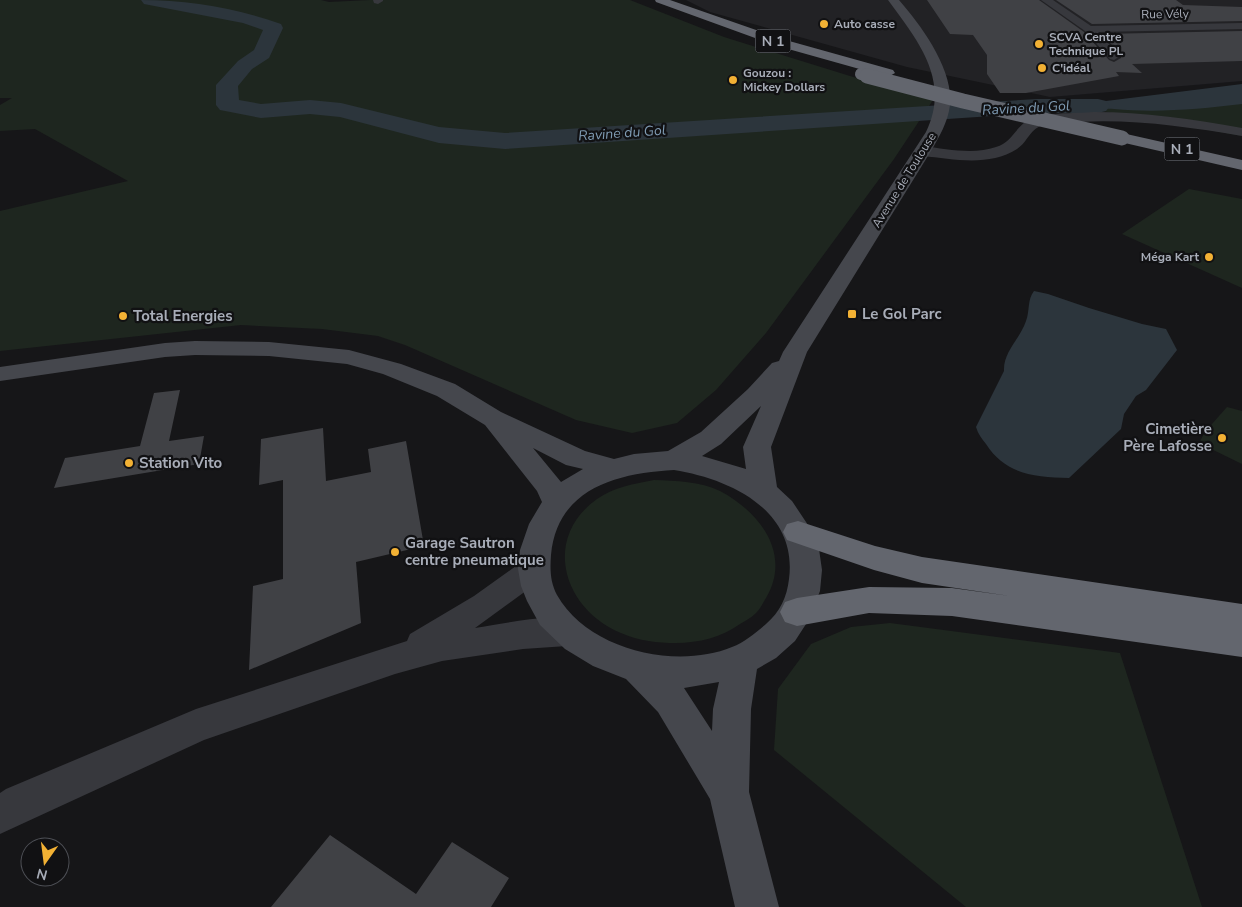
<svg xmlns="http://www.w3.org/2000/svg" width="1242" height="907" font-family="'Nunito Sans',sans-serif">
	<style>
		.built { fill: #222225 }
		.green { fill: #1e261f }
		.water { fill: #2c353c }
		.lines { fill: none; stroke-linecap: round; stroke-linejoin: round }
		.river { fill: #2c353c; fill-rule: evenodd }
		.building { fill: #404145 }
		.street { fill: #37383d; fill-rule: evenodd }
		.secondary { fill: #45474d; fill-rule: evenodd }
		.highway { fill: #63666e; fill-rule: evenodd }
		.highway-bridge-far1 { stroke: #63666e; stroke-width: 12 }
		.highway-bridge { stroke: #63666e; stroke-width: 15 }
		.poi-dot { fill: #f2b134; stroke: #111113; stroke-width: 2 }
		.labels { text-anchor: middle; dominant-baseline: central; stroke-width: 4.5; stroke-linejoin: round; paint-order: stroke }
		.far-street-label { font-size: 12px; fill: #a8adb8; stroke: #111113 }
		.far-poi-label { font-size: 12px; font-weight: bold; fill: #a8adb8; stroke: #111113; text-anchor: start }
		.shield { fill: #111113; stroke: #7b7e86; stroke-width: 1 }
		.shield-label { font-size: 14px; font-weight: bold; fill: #a8adb8 }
		.far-water-label { font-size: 14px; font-style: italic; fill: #7f9bb3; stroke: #111113 }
		.poi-label { font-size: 15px; font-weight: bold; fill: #a8adb8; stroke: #111113; text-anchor: start }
	</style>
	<rect width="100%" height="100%" fill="#161618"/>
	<polygon class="built" points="686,0 1242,0 1242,81 1050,97 907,67 710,12"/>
	<g class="green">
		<polygon points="0,0 321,0 329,2 370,0 630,0 724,37 850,76 933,100 894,159 766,333 716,390 677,423 632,433 576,420 405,345 378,336 322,329 241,325 0,351 0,211 128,181 35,129 0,131 0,105 12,98 0,98"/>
		<polygon points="1242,99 1242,136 1091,109"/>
		<polygon points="1189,189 1242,199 1242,288 1122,234"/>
		<polygon points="1227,407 1242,411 1242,464 1199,443 1205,432"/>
		<path d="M654 480C676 481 700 481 720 491 760 512 792 554 766 598 763 603 760 609 756 613 751 618 745 621 740 624 722 637 699 643 676 643 658 643 639 641 621 633 564 610 541 539 597 499 614 487 634 484 654 480Z"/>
		<polygon points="890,623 1120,653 1202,907 966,907 774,750 778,689 811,644 851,627"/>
	</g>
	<g class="water">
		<path d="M1242 84V104C1200 109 1157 113 1114 109 1102 108 1089 111 1076 111 1063 110 1050 108 1037 106L1082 104Z"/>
		<path d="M1034 291 1048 294 1089 308 1142 324 1166 329 1177 350 1146 390 1136 396 1124 414 1121 429 1069 478C1035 477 1006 475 986 444 982 439 978 434 976 427L1004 371C1003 352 1020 339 1026 321 1030 311 1027 300 1034 291Z"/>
	</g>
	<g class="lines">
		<path class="river" d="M141 0C189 0 236 8 281 24L283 28 269 58 252 69 238 86 239 100 261 104 310 100 341 103 439 127 505 133 1037 99H1098L1106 101 1110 106 1106 111 1098 113H1037L505 149 439 143 340 117 310 114 261 118 220 110 216 105V85L238 61 254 50 263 30 243 23 144 4Z"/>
	</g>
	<g class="building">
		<polygon points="927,0 1039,0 1084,32 1109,60 1114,62 1121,58 1121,55 1102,34 1242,31 1242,61 1132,64 1142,73 1116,72 1119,76 1026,93 1000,93 987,74 987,55 973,35 950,34"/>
		<polygon points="1056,0 1176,0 1183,5 1242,7 1242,21 1092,24"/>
		<polygon points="180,390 169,441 204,436 199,464 54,488 65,458 140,446 154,393"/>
		<polygon points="323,428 326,481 371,472 368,449 406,441 424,546 356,562 361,623 249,670 253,586 283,579 283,480 259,485 261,439"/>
		<polygon points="330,835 416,894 452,842 509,878 491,907 271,907"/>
	</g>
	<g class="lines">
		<g class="street">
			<polygon points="373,0 383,0 383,1 378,4 374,3"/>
			<polygon points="1041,0 1053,0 1091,26 1242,23 1242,29 1098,32 1120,56 1114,60 1110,59 1085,31"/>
			<path d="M1094 112C1144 112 1193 119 1242 128V136C1188 127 1134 119 1079 122 1067 123 1056 122 1044 125 1030 128 1028 142 1017 149 989 167 953 159 923 156L918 154 915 151 918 148 923 146C946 149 974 155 996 147 1010 143 1014 131 1025 122 1040 111 1075 114 1094 112Z"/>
			<path d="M534 557 545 561 549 569 545 577 475 628C505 624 550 612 579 622L583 632 579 642 567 646 523 649 442 661 395 674 204 740 0 834V793L6 789 196 709 407 641 410 634 474 596 523 561Z"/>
		</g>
		<path class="secondary" d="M888 0H899C921 25 954 70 950 105 948 122 939 137 931 151L807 352 771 447 777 487 792 501 810 528 819 549 822 570 820 591 808 621 795 641 776 658 757 669 751 709 749 792 779 907H735L710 799 658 712 626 679 593 666 565 649 540 625 527 601 521 586 518 569 520 550 529 524 542 502 537 491 485 425 437 396 383 374 347 364 269 356 195 355 165 357 0 381V367L165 343 195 341 269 342 349 350 401 364 455 384 501 412 585 451 614 459 634 454 668 451 701 432 748 389 772 363 779 361 783 352 926 132C951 80 918 41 888 0ZM761 406 743 447 746 469 702 456 721 444ZM533 448 566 465 583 469 561 482ZM674 470C730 479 798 510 789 579 787 597 780 612 766 624 755 633 745 642 732 647 676 670 588 650 557 595 550 582 550 569 551 555 557 488 618 473 674 470ZM719 682 713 709 712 731 684 688Z"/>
		<g class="highway">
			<polygon points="655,0 670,0 782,39 893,70 895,73 888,77 774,45 656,2"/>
			<polygon points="1122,133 1242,160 1242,170 1116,141 1114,138 1116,135"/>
			<polygon points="798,521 875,546 922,557 1242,604 1242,657 952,616 869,613 797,626 785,622 780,612 785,602 797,598 869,587 952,588 1010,596 922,583 874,570 787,540 783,532 787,524"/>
		</g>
		<polyline class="highway-bridge-far1" points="861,74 872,77"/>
		<polyline class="highway-bridge" points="867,76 963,101 1122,138"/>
	</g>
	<g class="poi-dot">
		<circle cx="824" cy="24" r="5"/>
		<circle cx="1039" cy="44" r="5"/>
		<circle cx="1042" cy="68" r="5"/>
		<circle cx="733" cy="80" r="5"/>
		<circle cx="1209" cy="257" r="5"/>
		<rect x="847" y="309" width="10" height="10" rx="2.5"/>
		<circle cx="123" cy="316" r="5"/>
		<circle cx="1222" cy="438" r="5"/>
		<circle cx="129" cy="463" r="5"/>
		<circle cx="395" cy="552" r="5"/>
	</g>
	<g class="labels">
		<g class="far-street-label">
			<text transform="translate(1165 14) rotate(-1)">Rue Vély</text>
			<text transform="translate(904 180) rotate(-58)">Avenue de Toulouse</text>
		</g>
		<g class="far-poi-label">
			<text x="834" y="24">Auto casse</text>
			<text x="1049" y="37">SCVA Centre<tspan x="1049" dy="14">Technique PL</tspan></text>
			<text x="1052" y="68">C'idéal</text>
			<text x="743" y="73">Gouzou :<tspan x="743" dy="14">Mickey Dollars</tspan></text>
			<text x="1199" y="257" text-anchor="end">Méga Kart</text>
		</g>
		<g class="shield">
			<rect x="755.5" y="29.5" width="35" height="23" rx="4"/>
			<rect x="1164.5" y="137.5" width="35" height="23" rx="4"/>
		</g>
		<g class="shield-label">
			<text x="773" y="41">N 1</text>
			<text x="1182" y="149">N 1</text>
		</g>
		<g class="far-water-label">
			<text transform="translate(1026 108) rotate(-3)">Ravine du Gol</text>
			<text transform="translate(622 133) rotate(-4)">Ravine du Gol</text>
		</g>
		<g class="poi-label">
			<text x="862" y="314">Le Gol Parc</text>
			<text x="133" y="316">Total Energies</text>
			<text x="1212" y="429" text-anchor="end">Cimetière<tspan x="1212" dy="17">Père Lafosse</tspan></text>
			<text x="139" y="463">Station Vito</text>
			<text x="405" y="543">Garage Sautron<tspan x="405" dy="17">centre pneumatique</tspan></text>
		</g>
	</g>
	<g transform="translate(45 862) rotate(194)"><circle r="24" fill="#111113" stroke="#4d4f55"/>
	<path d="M0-4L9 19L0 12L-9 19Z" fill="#f2b134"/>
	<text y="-8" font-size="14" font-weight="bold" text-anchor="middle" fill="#a8adb8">N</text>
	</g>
</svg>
